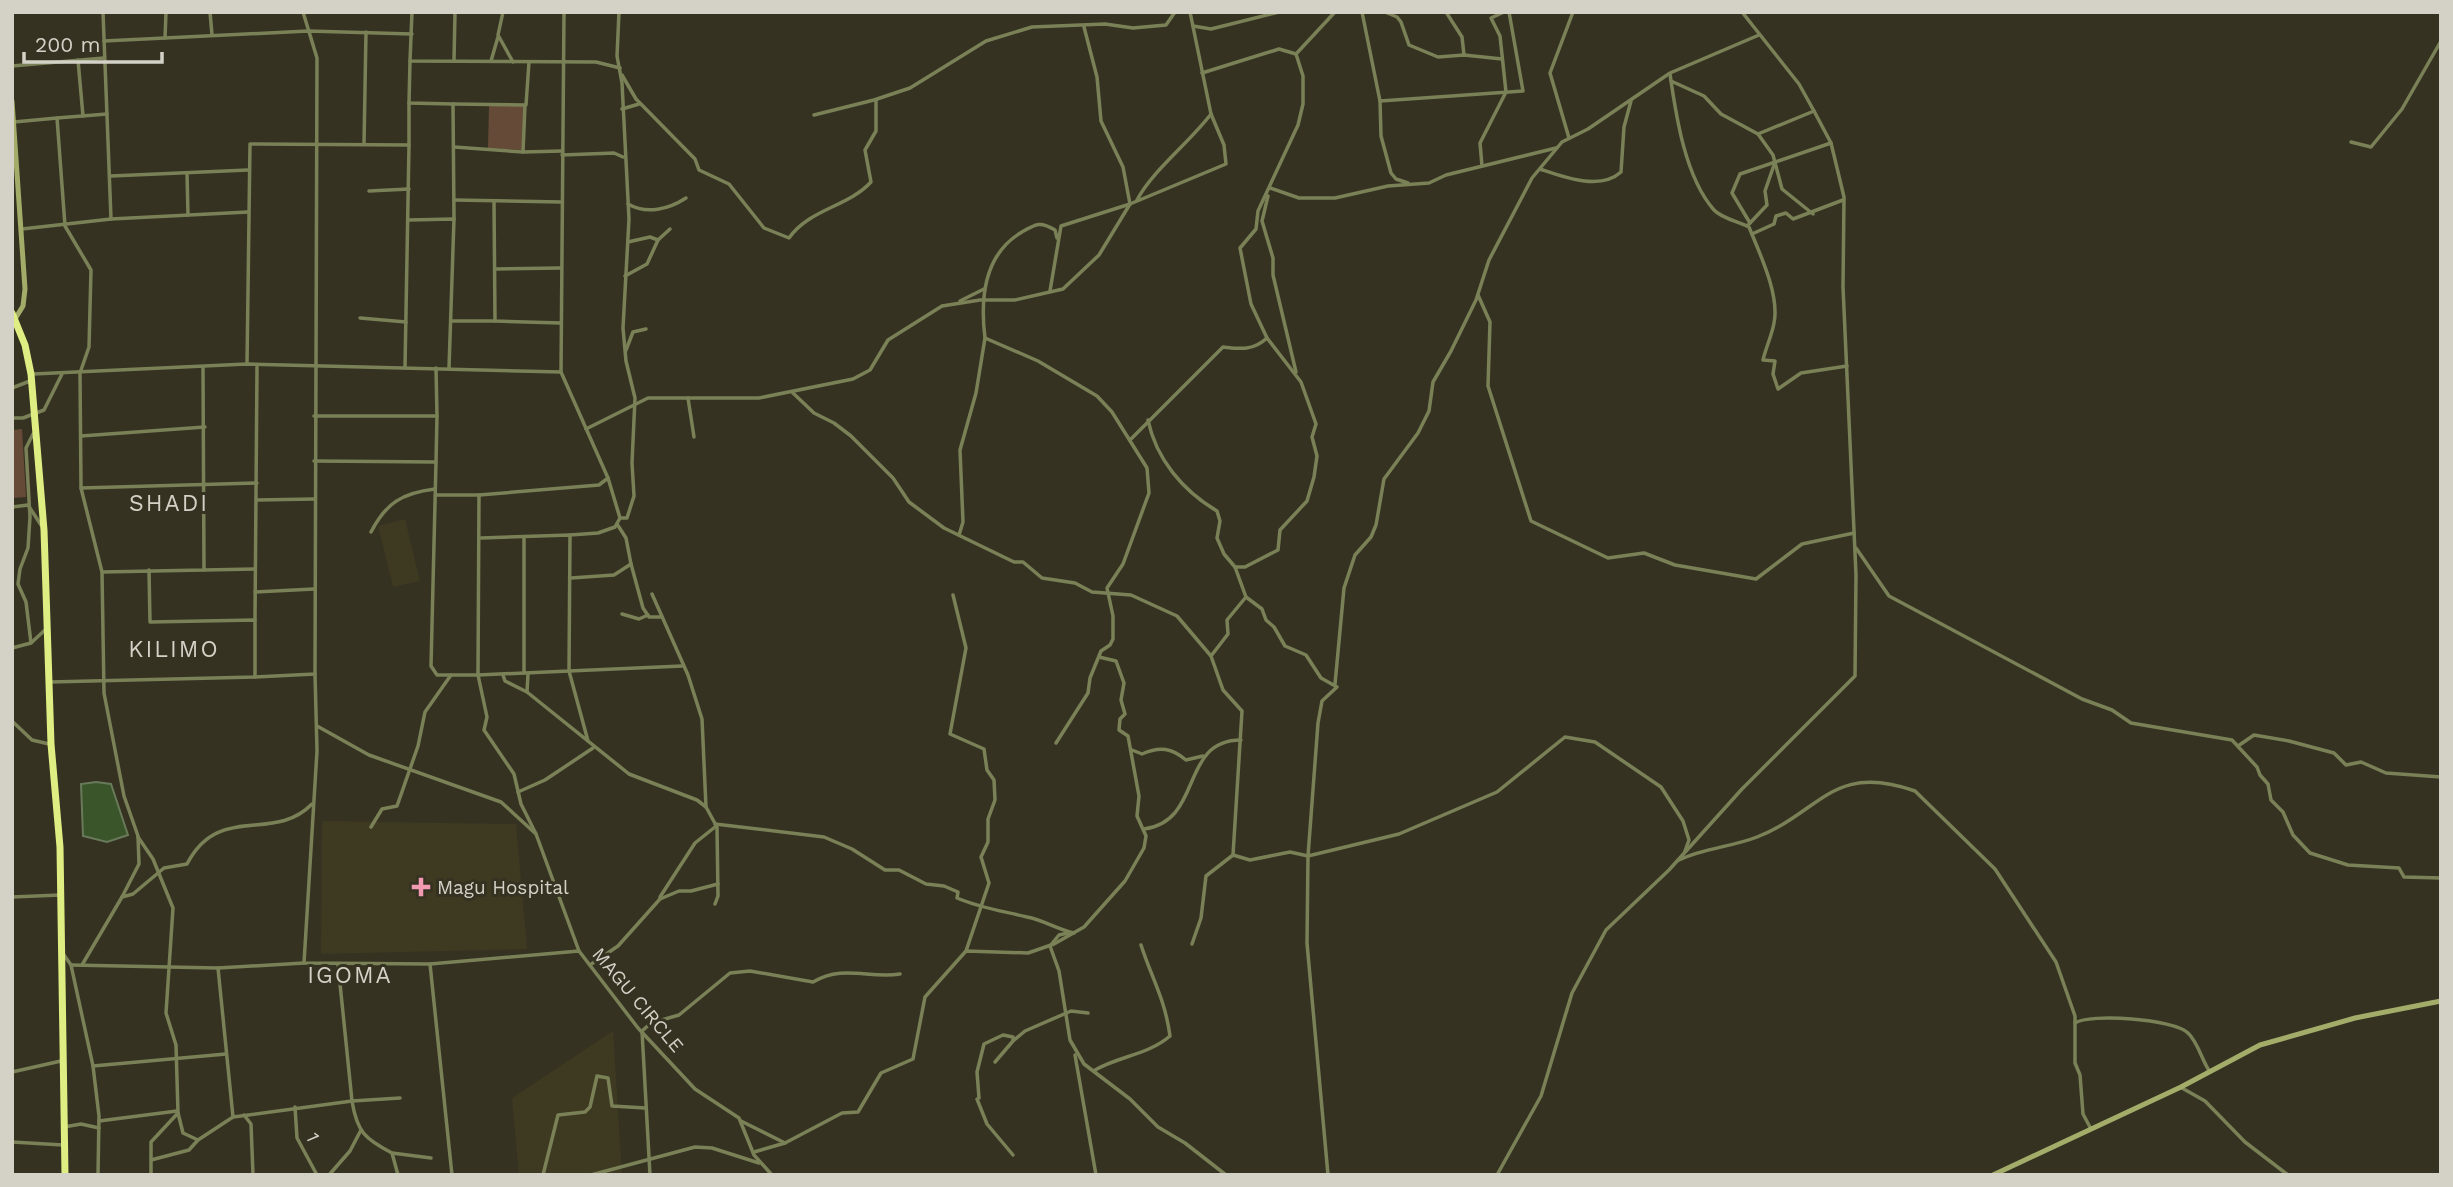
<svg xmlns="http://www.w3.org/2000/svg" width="2453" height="1187" font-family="'Work Sans',sans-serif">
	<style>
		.built { fill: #3e3921 }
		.green { fill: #654b37 }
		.water { fill: #3a552a; stroke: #687a59; stroke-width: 2 }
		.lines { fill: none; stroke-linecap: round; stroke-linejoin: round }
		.street { stroke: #7a8157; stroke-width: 3.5 }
		.secondary { stroke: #a3ad69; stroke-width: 5 }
		.highway { stroke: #dfee82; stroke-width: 7 }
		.poi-dot { fill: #f19ab2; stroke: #363222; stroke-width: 2.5 }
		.labels { text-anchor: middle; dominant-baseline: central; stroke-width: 6; stroke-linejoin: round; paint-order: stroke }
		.poi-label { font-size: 19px; fill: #d4d1c7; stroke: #363222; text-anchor: start }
		.street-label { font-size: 19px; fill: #d4d1c7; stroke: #363222 }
		.quarter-label { font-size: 23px; letter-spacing: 2px; fill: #d4d1c7; stroke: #363222 }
	</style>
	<rect width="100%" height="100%" fill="#363222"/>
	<g class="built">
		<polygon points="405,519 420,581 393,587 378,526"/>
		<polygon points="322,821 516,824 527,949 321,954"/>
		<polygon points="613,1031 622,1175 519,1175 512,1098"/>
	</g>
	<g class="green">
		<polygon points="525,105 522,150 488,148 489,106"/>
		<polygon points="22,429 26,497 12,498 12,430"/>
	</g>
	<polygon class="water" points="96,782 111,784 128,835 107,842 83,836 81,784"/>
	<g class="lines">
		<g class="street">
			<polyline points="210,12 212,35"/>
			<polyline points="412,12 410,61 596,62 620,68"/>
			<polyline points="503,12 498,35 513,62"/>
			<polyline points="619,12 617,56 622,83 629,219 623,328 626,361 635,398 632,463 634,496 627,518 620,518"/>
			<polyline points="1362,12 1380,101 1381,136 1391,173 1396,179 1408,183"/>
			<polyline points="1385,12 1397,17 1401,22 1409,45 1438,57 1464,55 1502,59"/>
			<polyline points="1446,12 1462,37 1464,55"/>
			<polyline points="1193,26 1211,29 1279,12"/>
			<polyline points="165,38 166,12"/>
			<polyline points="104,41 308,31 412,34"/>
			<polyline points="78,60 83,116"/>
			<polyline points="454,60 455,12"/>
			<polyline points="410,61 409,103 453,104 454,219"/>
			<polyline points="491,61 498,37"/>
			<polyline points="12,66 104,58"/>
			<polyline points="1202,73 1279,49 1296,54 1335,12"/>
			<path d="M1670 74C1676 116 1685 177 1714 210 1721 218 1739 222 1749 227 1759 252 1780 295 1774 323 1772 335 1766 347 1763 360L1775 361 1773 374 1778 389 1801 373 1847 366"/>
			<path d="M622 75 636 99 695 159 699 170 729 184 764 228 789 238C809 209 848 207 871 182L865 150 876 131V100"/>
			<polyline points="1671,81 1704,96 1721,114 1758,134"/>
			<polyline points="1380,101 1523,91 1509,12"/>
			<polyline points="453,104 526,105 529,62"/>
			<polyline points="622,109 639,104"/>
			<polyline points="814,115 874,100 910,88 986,41 1032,27 1105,24 1133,28 1166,25 1175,12"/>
			<polyline points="57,118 107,114"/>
			<polyline points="14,122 57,118 65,226 91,270 89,347 80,373 81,488 102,572 104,693 124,796 138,836 139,864 122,897"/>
			<polyline points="1569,138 1550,73 1573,12"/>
			<polyline points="2351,142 2371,147 2402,109 2441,41"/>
			<polyline points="364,144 366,32"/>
			<polyline points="409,145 409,103"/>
			<polyline points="454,147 523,152 562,151"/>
			<polyline points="523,152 525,105"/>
			<polyline points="562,155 614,153 623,157"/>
			<polyline points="1482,166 1480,143 1506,92 1500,36 1491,18 1504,12"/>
			<path d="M1540 169C1564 177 1600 191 1621 172L1624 127 1631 101"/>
			<polyline points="187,173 188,215"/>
			<polyline points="111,176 248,170"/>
			<polyline points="1270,188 1299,198 1335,198 1388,186 1429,183 1446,175 1556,148"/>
			<polyline points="369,191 409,189"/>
			<polyline points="1268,196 1262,221 1273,258 1273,275 1296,372"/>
			<polyline points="454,200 561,202"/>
			<path d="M1137 200C1153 170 1189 143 1211 114L1190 12"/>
			<polyline points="494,202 495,321 561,323"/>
			<path d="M628 204C647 215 669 209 686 198"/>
			<polyline points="1813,214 1782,189 1773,155 1758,134 1814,111"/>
			<polyline points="111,219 248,212"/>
			<polyline points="409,220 454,219 449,368"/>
			<polyline points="1750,223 1767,205 1765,191 1774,165"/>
			<polyline points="1747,226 1750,223 1732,193 1740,174 1831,143"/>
			<polyline points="22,229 111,219 103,12"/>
			<polyline points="1752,234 1774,224 1776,216 1786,213 1793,219 1843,200"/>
			<polyline points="628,242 650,237 658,240 670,229"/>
			<polyline points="496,269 560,268"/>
			<polyline points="625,276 647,264 658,240"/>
			<polyline points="1050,291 1061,226 1130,204 1123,167 1101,121 1097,77 1084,27"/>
			<polyline points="1478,295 1490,322 1488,386 1531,521 1608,558 1644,553 1675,565 1756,579 1802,544 1854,533"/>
			<polyline points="960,301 984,289"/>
			<polyline points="360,318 406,322"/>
			<polyline points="451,321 495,321"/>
			<polyline points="626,350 633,332 646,329"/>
			<polyline points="247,364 250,144 409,145 405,368"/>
			<polyline points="33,374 247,364 561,372 564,12"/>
			<polyline points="12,388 30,381"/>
			<polyline points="793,393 814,413 834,423 851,436 893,478 909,502 944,528 1014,562 1023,562 1042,578 1075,583 1092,592 1131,595 1177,616 1211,656 1223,690 1242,711 1233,855"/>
			<polyline points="688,398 694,437"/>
			<polyline points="314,416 437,416 436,368"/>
			<polyline points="12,418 23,418 44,410 62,374"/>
			<path d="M1148 420C1156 459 1183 491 1217 511L1220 521 1217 538 1224 554 1235 567 1246 597 1262 609 1266 620 1274 627 1285 646 1306 655 1321 678 1337 687 1322 701 1318 723 1308 856 1307 943 1328 1175"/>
			<polyline points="586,429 648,398 759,398 853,379 870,370 888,340 942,306 980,300 1015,300 1063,289 1099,255 1130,204 1226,164 1224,145 1211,114"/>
			<polyline points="81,436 205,427"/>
			<path d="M1130 440 1223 347C1240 349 1253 351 1267 338"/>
			<polyline points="314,461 436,462 437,416"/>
			<polyline points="81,488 257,483"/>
			<polyline points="435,495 479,495 478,675 437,675 431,666 436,462"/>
			<polyline points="479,495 599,485 608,478 561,372"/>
			<polyline points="257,500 314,499"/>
			<polyline points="12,507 28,505 41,525"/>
			<path d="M371 532C386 503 402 493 435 489"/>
			<polyline points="570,535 598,533 615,527 620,518 608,478"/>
			<polyline points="959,535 963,522 960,450 976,393 985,338"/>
			<polyline points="524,537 524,673"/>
			<polyline points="481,538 570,535 569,671 478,675 487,717 484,730 514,774 521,804 536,834"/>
			<polyline points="1856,548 1889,596 2082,699 2112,710 2131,723 2232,740 2257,767 2260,775 2268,784 2271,800 2283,812 2293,835 2310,853 2348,865 2399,868 2404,877 2441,878"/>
			<polyline points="631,564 643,608 649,617 661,617"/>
			<polyline points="1235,567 1245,567 1278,550 1280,530 1307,501 1314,477 1317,456 1312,437 1316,424 1301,382 1267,338 1251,304 1240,248 1256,229 1258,211 1298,125 1303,104 1303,76 1296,54"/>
			<polyline points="204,570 255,569"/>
			<polyline points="102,572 204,570 203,368"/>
			<polyline points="571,578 614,575 631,564 626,538 617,524"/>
			<polyline points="255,592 314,589"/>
			<polyline points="652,594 688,675 702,719 706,807 717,827 718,896 715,904"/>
			<polyline points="953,595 966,648 950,734 984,749 987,770 994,780 995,800 988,819 988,842 981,857 989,883 966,951"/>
			<polyline points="622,614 639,619 648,615"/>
			<polyline points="255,620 257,367"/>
			<polyline points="31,643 26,602 18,584 20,569 28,548 30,517 26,448 33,434"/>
			<polyline points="12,648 31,643 46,629"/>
			<polyline points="1211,656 1228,634 1227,620 1246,597"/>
			<polyline points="315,674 317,751 304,963 430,964 452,1175"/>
			<polyline points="528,674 527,692 629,774 697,800 706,807"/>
			<polyline points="503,675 505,681 527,692"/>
			<polyline points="255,677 315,674 317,58 303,12"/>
			<polyline points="50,682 255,677 255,620 150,622 149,570"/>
			<polyline points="1335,684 1344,588 1355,555 1371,537 1376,525 1384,479 1418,433 1429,411 1433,382 1451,351 1476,300 1489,260 1532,178 1562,142 1588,129 1670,73 1759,35"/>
			<polyline points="12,721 32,740 49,744"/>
			<polyline points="317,726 369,755 501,802 536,834 579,951"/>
			<polyline points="588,741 569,671 682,666"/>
			<path d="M1056 743 1088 693 1090 678 1101 651 1110 645 1113 639V616L1107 588 1123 564 1149 493 1147 468 1112 412 1097 396 1038 361 985 338C980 298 984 254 1022 232 1036 224 1040 221 1055 230L1057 238"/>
			<polyline points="2238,746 2254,735 2289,741 2334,753 2346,765 2361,762 2386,773 2441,777"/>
			<path d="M1132 750 1142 754C1160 746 1172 748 1186 760L1203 756"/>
			<polyline points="518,792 545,780 593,748"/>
			<path d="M715 824 824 837 852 849 885 870H899L926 884 944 886 958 892 957 898C980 908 1003 911 1027 917 1043 920 1057 929 1074 933"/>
			<polyline points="371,827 382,809 397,806 418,746 425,712 451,675"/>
			<path d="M1144 829C1204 821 1179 740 1241 740"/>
			<polyline points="138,837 153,859 173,908 166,1013 176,1045 178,1113 151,1142 151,1175"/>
			<path d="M1679 860C1703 848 1732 847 1757 837 1821 812 1832 762 1915 791L1995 869 2056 962 2075 1016V1063L2080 1075 2083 1114 2091 1129"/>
			<polyline points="12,897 60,895"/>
			<polyline points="660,897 695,843 715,827"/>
			<polyline points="1068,933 1059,935 1050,946 1059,971 1070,1040 1084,1064 1130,1099 1158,1127 1185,1143 1226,1175"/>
			<polyline points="1192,944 1201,918 1206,876 1233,855 1250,860 1290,852 1308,856 1399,834 1497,792 1565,737 1595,742 1661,787 1683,821 1689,840 1685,851"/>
			<polyline points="64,955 71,965 93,1066 99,1116 98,1175"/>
			<polyline points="430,964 579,951 638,1028 695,1089 739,1118 754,1155 772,1175"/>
			<polyline points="71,965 218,968 304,963"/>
			<path d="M82 965 122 897 133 894 164 868 187 864C219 802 273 844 312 804"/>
			<polyline points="590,965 618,946 660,899 679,891 691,891 718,884"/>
			<polyline points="218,968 233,1117 352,1101 338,964"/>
			<path d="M2075 1023C2090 1013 2174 1019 2188 1033 2198 1042 2202 1061 2210 1072"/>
			<polyline points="1075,1055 1096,1175"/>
			<polyline points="995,1062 1013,1041"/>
			<polyline points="93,1066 226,1054"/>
			<path d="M1095 1070C1119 1056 1148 1055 1170 1036 1165 999 1152 979 1141 945"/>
			<polyline points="12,1072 61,1061"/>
			<polyline points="2182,1088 2205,1101 2245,1142 2288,1175"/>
			<polyline points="979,1098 977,1072 984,1044 1003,1035 1013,1037 1013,1041 1025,1031 1071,1011 1088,1013"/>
			<polyline points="977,1099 987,1124 1013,1155"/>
			<polyline points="295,1107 297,1138 317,1175"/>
			<polyline points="178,1113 183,1133 198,1140 233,1117"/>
			<polyline points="244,1115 251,1124 253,1175"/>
			<polyline points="99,1121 177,1111"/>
			<polyline points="741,1121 785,1143 842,1113 858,1112 881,1073 913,1059 925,997 966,951 1028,953 1054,944 1084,927 1125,881 1144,848 1146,836 1137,816 1139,796 1128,736 1119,730 1120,719 1125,714 1121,700 1124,683 1116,661 1099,657"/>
			<polyline points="64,1127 81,1124 99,1128"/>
			<polyline points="12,1142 63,1145"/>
			<polyline points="754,1152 785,1143"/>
			<polyline points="392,1153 431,1158"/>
			<polyline points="151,1160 189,1150 198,1140"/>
			<polyline points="329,1175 350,1151 361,1130"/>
			<path d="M398 1175 392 1153C365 1139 357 1132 352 1101L400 1098"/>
			<polyline points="543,1175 558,1115 585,1112 590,1107 597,1076 608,1078 612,1106 645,1108"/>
			<polyline points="591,1175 695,1147 712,1148 759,1163"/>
			<path d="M650 1175 642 1031 651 1023 679 1015 730 973 750 971 813 982C843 964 869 979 900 974"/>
			<polyline points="1497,1175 1541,1096 1572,993 1606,930 1669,870 1742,789 1855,676 1856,575 1843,287 1844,197 1831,143 1814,111 1799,84 1742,12"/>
		</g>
		<g class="secondary">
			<polyline points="12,101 25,289 23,306 15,319"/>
			<polyline points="1993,1175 2181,1087 2260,1045 2355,1018 2441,1001"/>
		</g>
		<polyline class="highway" points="12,313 25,345 31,374 44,530 51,744 60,847 65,1175"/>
	</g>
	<path class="poi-dot" d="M417.5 876.5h7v7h7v7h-7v7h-7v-7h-7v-7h7z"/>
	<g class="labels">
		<g class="poi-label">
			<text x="437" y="887">Magu Hospital</text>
		</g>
		<g class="street-label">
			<text transform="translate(638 1000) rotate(50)">MAGU CIRCLE</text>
			<text transform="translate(313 1137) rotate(67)">1</text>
		</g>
		<g class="quarter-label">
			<text x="169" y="503">SHADI</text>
			<text x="174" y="649">KILIMO</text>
			<text x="350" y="975">IGOMA</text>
		</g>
	</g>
	<rect width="2453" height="1187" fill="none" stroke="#d4d1c7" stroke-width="28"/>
	<path d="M24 52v10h138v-10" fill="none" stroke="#d4d1c7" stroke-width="3.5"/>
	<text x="35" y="52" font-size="21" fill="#d4d1c7" stroke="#363222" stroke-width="5" paint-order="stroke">200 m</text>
</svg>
